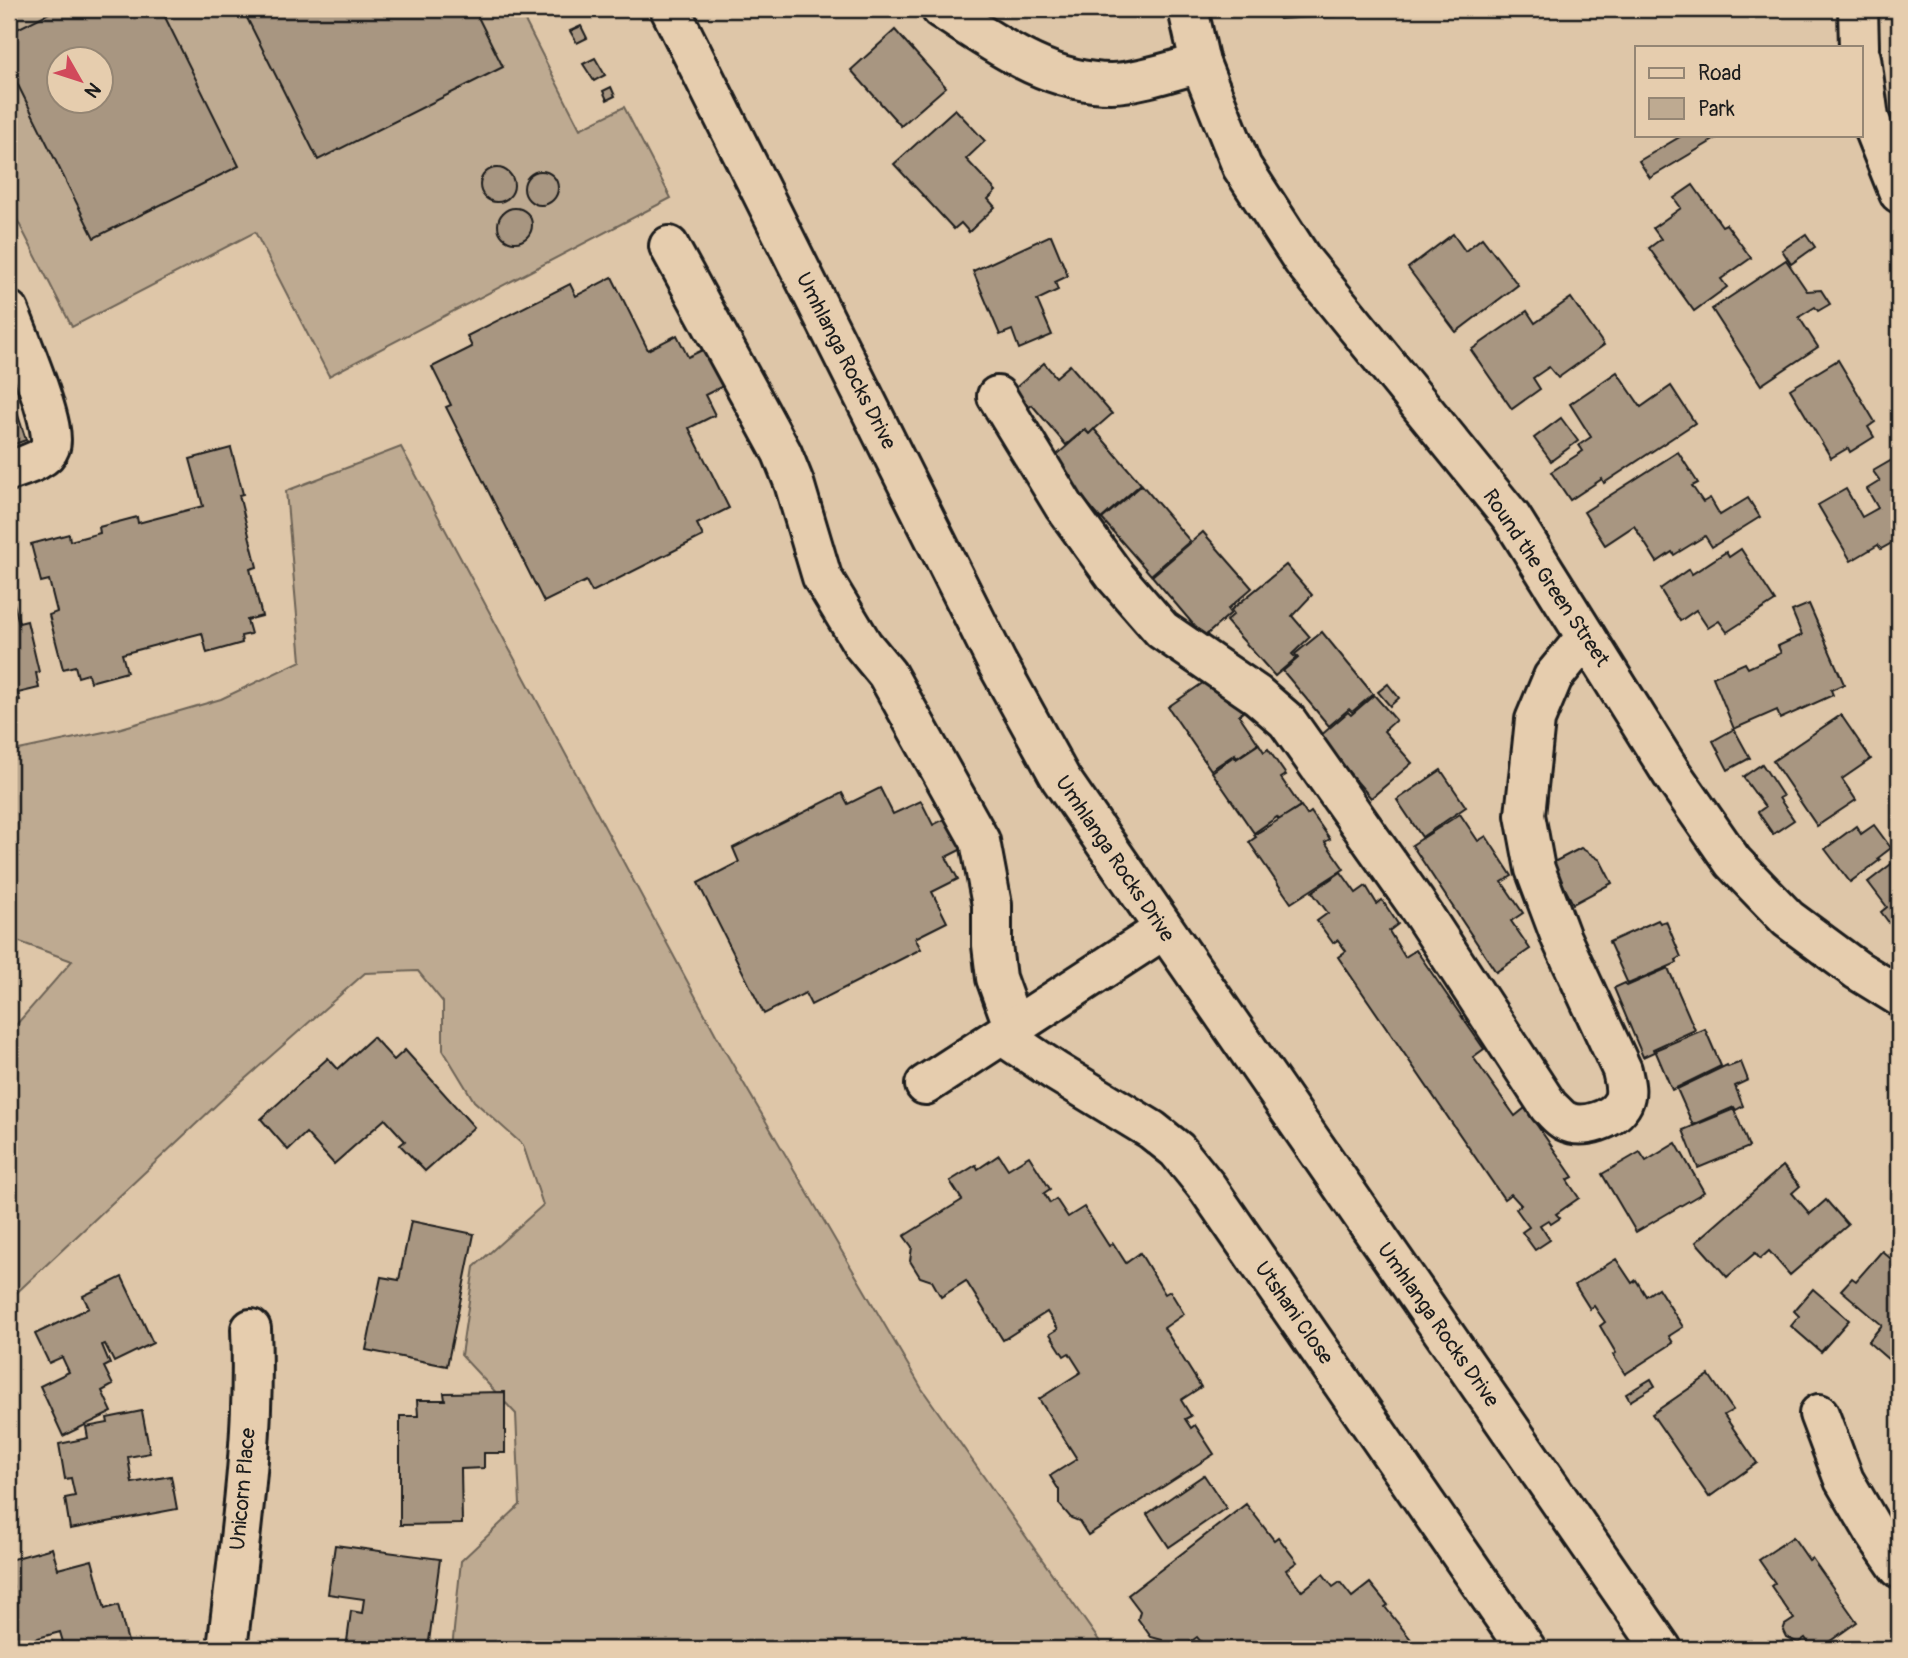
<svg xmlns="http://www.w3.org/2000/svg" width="1908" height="1658" font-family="Pangolin,sans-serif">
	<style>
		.green { fill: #beaa91; stroke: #6d6356; stroke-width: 2; fill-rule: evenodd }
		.building { fill: #a89681; stroke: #1c1c1c; stroke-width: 2; fill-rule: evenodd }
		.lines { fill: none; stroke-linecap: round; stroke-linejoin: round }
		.minor-casing { stroke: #1c1c1c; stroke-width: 44 }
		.major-casing { stroke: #1c1c1c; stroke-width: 44 }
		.minor { stroke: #e6cdae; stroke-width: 38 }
		.major { stroke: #e6cdae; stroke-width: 38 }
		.labels { text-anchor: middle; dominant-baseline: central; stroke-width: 6; stroke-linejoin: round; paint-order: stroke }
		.street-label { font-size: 21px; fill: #1c1c1c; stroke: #e6cdae }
	</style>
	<rect width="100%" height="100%" fill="#dec6a8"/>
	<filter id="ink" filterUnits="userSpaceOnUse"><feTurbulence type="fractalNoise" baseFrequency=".0143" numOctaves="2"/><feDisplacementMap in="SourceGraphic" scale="14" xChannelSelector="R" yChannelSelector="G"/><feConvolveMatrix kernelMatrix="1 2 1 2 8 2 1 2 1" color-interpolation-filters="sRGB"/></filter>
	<g filter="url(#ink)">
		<g class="green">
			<path d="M9 9H519L580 129 624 107 671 198 329 376 255 232 72 327 9 204ZM60 60H102V102H60Z"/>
			<polygon points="401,447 722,1046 922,1389 1105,1649 452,1649 461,1561 520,1505 516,1414 461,1355 474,1267 543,1205 523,1145 474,1101 443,1050 443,1002 418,971 365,973 229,1093 9,1300 9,1033 72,961 9,938 9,752 118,729 221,699 301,661 286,491"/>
		</g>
		<g class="building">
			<path d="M57 9H161L239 166 94 238 9 67V33ZM60 60H102V102H60Z"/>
			<polygon points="265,9 474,9 503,67 318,160 247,18"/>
			<polygon points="1278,9 1335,9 1336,16 1279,19"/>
			<polygon points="581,26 587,38 577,43 570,31"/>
			<polygon points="895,30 946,87 901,126 851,70"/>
			<polygon points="595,58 605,75 594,81 583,64"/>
			<polygon points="611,87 615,96 607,100 603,91"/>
			<polygon points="955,109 985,141 966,159 996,191 988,199 995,207 969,232 961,223 954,229 894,164"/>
			<polygon points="1683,135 1722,135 1650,178 1639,161"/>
			<circle cx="497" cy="185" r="17"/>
			<circle cx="541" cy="188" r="17"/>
			<polygon points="1693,185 1722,226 1726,224 1751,258 1721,279 1727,287 1694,311 1649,248 1661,239 1653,228 1681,208 1674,198"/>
			<circle cx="515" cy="225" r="17"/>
			<polygon points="1453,234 1465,251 1482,238 1518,285 1456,332 1408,268"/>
			<polygon points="1806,234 1815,247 1791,264 1782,250"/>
			<polygon points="1051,235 1068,276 1055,282 1058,290 1037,300 1052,335 1019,349 1012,330 1000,335 973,271"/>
			<polygon points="1786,260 1807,291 1821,290 1830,304 1818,311 1815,307 1799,317 1818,347 1761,385 1712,309"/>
			<polygon points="612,277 648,350 677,335 688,357 711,346 729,383 705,395 715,415 689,428 729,508 697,524 703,536 592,592 586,581 544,602 446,407 451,405 432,367 472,347 467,336 570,284 576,296"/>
			<polygon points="1571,298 1604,345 1558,378 1549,367 1533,378 1540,389 1512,409 1471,350 1527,311 1535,323"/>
			<polygon points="1838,360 1875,422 1868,427 1874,437 1850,452 1848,448 1831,458 1790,389"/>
			<polygon points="1044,363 1056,377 1070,365 1112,414 1089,434 1085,429 1066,445 1032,405 1026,410 1011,392"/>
			<polygon points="1617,372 1641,407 1671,386 1695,423 1604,483 1602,479 1570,500 1551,472 1583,451 1579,445 1591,437 1570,404"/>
			<polygon points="13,400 26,440 9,446 9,401"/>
			<polygon points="1561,418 1578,441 1551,461 1534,438"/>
			<polygon points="1094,429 1141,484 1101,519 1051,460 1085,430 1089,434"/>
			<polygon points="231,448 243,494 239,495 257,567 250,569 262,616 247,620 251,634 241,636 242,643 207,653 202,633 122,654 127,672 90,682 88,674 78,677 75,666 63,669 49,615 57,612 49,580 41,582 31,544 69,534 70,541 100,533 99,527 137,517 138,523 203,506 190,459"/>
			<polygon points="1678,452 1698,483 1692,486 1703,502 1710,498 1720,515 1748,498 1760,517 1712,547 1705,536 1674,555 1672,552 1657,562 1634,526 1605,545 1584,512"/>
			<polygon points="1899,456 1899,534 1895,536 1897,540 1881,549 1878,545 1851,561 1818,505 1846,489 1862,517 1878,508 1867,489 1880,481 1873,471"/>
			<polygon points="1142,485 1190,541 1151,575 1102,519"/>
			<polygon points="1203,532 1252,588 1228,609 1231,613 1204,637 1152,576"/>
			<polygon points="1741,549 1775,601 1727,632 1719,621 1708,628 1696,610 1680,621 1660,589 1689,569 1692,574 1726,552 1729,557"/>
			<polygon points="1286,565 1312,595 1292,616 1310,637 1292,654 1296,658 1275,676 1226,621 1234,614 1231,610"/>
			<polygon points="9,567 13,587 10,588 19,623 27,621 39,672 36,673 39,688 18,693 20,700 9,703"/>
			<polygon points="1809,604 1844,684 1831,690 1833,695 1780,719 1777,710 1734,729 1713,677 1745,663 1748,668 1781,653 1778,646 1802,635 1792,611"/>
			<polygon points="1322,632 1373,694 1352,712 1349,709 1329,726 1283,671 1298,658 1295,654"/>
			<polygon points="1213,676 1226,687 1243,712 1239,715 1258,743 1237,758 1235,754 1211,770 1168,707"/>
			<polygon points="1388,684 1399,698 1390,706 1378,692"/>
			<polygon points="1374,695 1396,720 1384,731 1412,763 1371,798 1319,737 1348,712 1351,715"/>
			<polygon points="1841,715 1871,759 1842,779 1856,800 1817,826 1773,761"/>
			<polygon points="1734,729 1750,758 1728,770 1713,741"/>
			<polygon points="1259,744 1264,752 1268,749 1286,775 1281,778 1300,806 1279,820 1277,817 1254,833 1212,772 1234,756 1236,759"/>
			<polygon points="1762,764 1783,796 1779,798 1794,820 1773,834 1758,812 1765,807 1743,777"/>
			<polygon points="1441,770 1466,807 1422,837 1397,800"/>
			<polygon points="880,788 893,814 921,801 933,825 956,813 972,844 946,857 958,879 932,892 947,922 915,938 921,949 811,1005 805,993 764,1014 698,883 739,862 733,848 842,793 848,804"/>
			<polygon points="1301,806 1307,815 1311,812 1330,839 1325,842 1344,869 1291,903 1249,842 1256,837 1254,835"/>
			<polygon points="1460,814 1478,841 1486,836 1512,876 1502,882 1523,913 1511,921 1530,949 1496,972 1412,845"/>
			<polygon points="1874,825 1891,848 1878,858 1880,860 1850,882 1825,849 1856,826 1861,834"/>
			<polygon points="1581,848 1600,860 1612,883 1573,904 1552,863"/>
			<polygon points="1899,858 1899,922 1893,928 1881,912 1887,907 1868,882"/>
			<polygon points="1341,872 1356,893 1366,886 1377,904 1382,900 1398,924 1389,931 1405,957 1416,950 1484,1049 1473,1057 1515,1116 1525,1108 1573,1177 1567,1180 1579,1198 1556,1214 1560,1218 1551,1224 1548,1220 1540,1225 1550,1240 1535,1250 1522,1232 1529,1227 1516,1209 1521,1205 1511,1194 1504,1199 1338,957 1346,951 1338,940 1333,943 1317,921 1328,913 1312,892"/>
			<polygon points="1658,920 1660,923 1666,921 1681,957 1676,960 1677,963 1628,984 1609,942"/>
			<polygon points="1668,968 1695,1030 1653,1049 1654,1052 1643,1057 1614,988 1625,983 1627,986"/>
			<polygon points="1705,1029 1721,1066 1672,1090 1655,1050"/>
			<polygon points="373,1037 394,1060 405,1050 474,1127 425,1171 400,1145 405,1141 385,1119 334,1164 306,1133 288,1150 261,1119 328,1058 338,1069"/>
			<polygon points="1741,1062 1748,1080 1735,1086 1743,1106 1736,1110 1734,1107 1693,1125 1677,1089 1727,1065 1728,1067"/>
			<polygon points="1734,1109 1749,1147 1698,1168 1683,1130"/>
			<polygon points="1676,1143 1704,1192 1636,1232 1602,1174 1640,1152 1646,1161"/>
			<polygon points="999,1155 1008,1169 1029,1156 1050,1189 1044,1193 1050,1203 1056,1199 1068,1217 1084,1207 1109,1246 1113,1243 1126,1263 1140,1253 1165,1294 1170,1291 1184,1314 1164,1328 1201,1387 1181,1400 1191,1416 1185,1419 1191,1428 1195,1425 1214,1454 1088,1535 1079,1521 1071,1518 1059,1504 1059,1490 1050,1476 1077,1459 1039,1399 1081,1372 1069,1353 1064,1356 1050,1334 1058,1329 1047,1312 1003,1340 966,1281 941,1297 932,1281 920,1277 910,1261 912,1247 904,1236 962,1200 950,1181 976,1165 978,1169"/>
			<polygon points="1783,1166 1800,1186 1792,1193 1810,1214 1826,1200 1848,1225 1790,1275 1769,1251 1760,1259 1755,1253 1727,1277 1696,1242"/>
			<polygon points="411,1221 474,1234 447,1366 366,1350 381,1277 399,1280"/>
			<polygon points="1882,1251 1899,1266 1899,1347 1889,1360 1868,1342 1882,1325 1841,1290 1852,1278 1856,1281"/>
			<polygon points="1616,1259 1632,1283 1636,1280 1646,1296 1658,1288 1683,1327 1669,1336 1673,1343 1625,1374 1613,1355 1616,1353 1600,1326 1605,1322 1594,1306 1590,1309 1575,1285"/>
			<polygon points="122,1277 153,1343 114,1362 105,1344 102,1345 110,1364 104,1367 113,1385 102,1391 112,1412 63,1436 40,1386 69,1372 62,1357 49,1363 35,1334 89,1308 83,1296"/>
			<polygon points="1813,1289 1849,1320 1821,1352 1791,1326 1799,1316 1794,1311"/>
			<polygon points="1709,1375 1733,1410 1724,1415 1757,1463 1709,1497 1652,1414"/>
			<polygon points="1651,1379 1655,1386 1630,1401 1626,1394"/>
			<polygon points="505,1392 505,1453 484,1453 484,1468 461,1469 462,1524 400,1525 400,1416 418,1416 417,1400 445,1400 444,1393"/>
			<polygon points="142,1411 150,1453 128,1457 132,1483 171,1476 177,1509 70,1529 65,1498 75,1496 71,1478 65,1479 59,1444 88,1438 86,1427 108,1423 107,1418"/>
			<polygon points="1204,1475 1226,1508 1169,1547 1147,1514"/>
			<polygon points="1246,1504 1274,1540 1278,1537 1297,1562 1286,1570 1302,1591 1323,1574 1333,1587 1340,1582 1352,1597 1370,1583 1388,1605 1385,1607 1417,1647 1415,1649 1207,1649 1197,1637 1181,1649 1170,1649 1162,1640 1151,1637 1138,1619 1140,1611 1128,1595"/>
			<polygon points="1793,1537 1809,1560 1812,1558 1857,1622 1819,1649 1813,1649 1805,1638 1798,1643 1786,1637 1783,1631 1785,1625 1794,1619 1771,1586 1775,1583 1759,1560"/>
			<polygon points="335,1545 440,1559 428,1649 346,1649 351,1611 362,1613 364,1599 328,1594"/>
			<polygon points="52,1548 58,1569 92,1560 105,1609 118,1605 130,1649 65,1649 60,1632 12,1645 9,1632 9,1590 13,1588 9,1573 9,1560"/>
		</g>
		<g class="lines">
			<g class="minor-casing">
				<g id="minor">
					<path d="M941 9C993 42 1046 83 1111 83 1136 83 1175 70 1200 63"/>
					<polyline points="1188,9 1200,63 1242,167 1303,261 1511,517 1672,774 1733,862 1788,919 1857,970 1899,996"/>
					<polyline points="1858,9 1859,47"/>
					<polyline points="1861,58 1869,118 1899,193"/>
					<polyline points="669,246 782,453 794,483 822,577 863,645 887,674 980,841 992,905 992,945 996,978 1014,1028"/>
					<path d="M9 311C18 335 58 427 50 447 45 461 22 466 9 471"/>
					<path d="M997 396 1064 506 1115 576 1162 630 1257 695 1287 721 1415 902 1549 1107C1554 1111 1559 1118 1565 1121 1583 1130 1614 1120 1623 1102 1628 1091 1624 1081 1622 1070L1561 938 1535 869 1525 815 1535 720 1553 677 1586 637"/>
					<polyline points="1003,1036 1055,1071 1152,1130 1177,1150 1207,1187 1526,1649"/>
					<polyline points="925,1085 1163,930"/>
					<polyline points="1819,1414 1844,1480 1875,1533 1899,1568"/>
					<path d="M227 1649C239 1544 256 1435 251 1329"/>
				</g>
			</g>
			<g class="major-casing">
				<polyline id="major" points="670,9 997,663 1061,779 1662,1649"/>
			</g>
			<use href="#minor" class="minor"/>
			<use href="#major" class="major"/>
		</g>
	</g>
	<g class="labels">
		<g class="street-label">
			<text transform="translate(846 361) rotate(63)">Umhlanga Rocks Drive</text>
			<text transform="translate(1546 578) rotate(56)">Round the Green Street</text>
			<text transform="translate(1115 859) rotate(56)">Umhlanga Rocks Drive</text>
			<text transform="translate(1294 1313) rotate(55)">Utshani Close</text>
			<text transform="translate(1438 1325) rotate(55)">Umhlanga Rocks Drive</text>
			<text transform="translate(243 1489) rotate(-85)">Unicorn Place</text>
		</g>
	</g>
	<rect width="1908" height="1658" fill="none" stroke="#e6cdae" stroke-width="35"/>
	<rect x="18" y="18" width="1873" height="1623" fill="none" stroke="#1c1c1c" stroke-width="2.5" filter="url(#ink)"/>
	<rect x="1635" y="46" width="228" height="91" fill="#e6cdae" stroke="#958674" stroke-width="2"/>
	<rect x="1649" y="68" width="35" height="10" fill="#e6cdae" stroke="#958674" stroke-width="2"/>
	<text x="1698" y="80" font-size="21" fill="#1c1c1c">Road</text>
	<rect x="1649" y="98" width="35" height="21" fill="#beaa91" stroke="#958674" stroke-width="2"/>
	<text x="1698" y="116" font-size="21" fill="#1c1c1c">Park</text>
	<g transform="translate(80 80) rotate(129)"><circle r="33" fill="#e6cdae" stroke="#958674" stroke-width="2"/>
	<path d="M0-5L12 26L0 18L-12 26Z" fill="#d1495b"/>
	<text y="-10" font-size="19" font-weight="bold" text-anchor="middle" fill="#1c1c1c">N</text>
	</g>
</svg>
